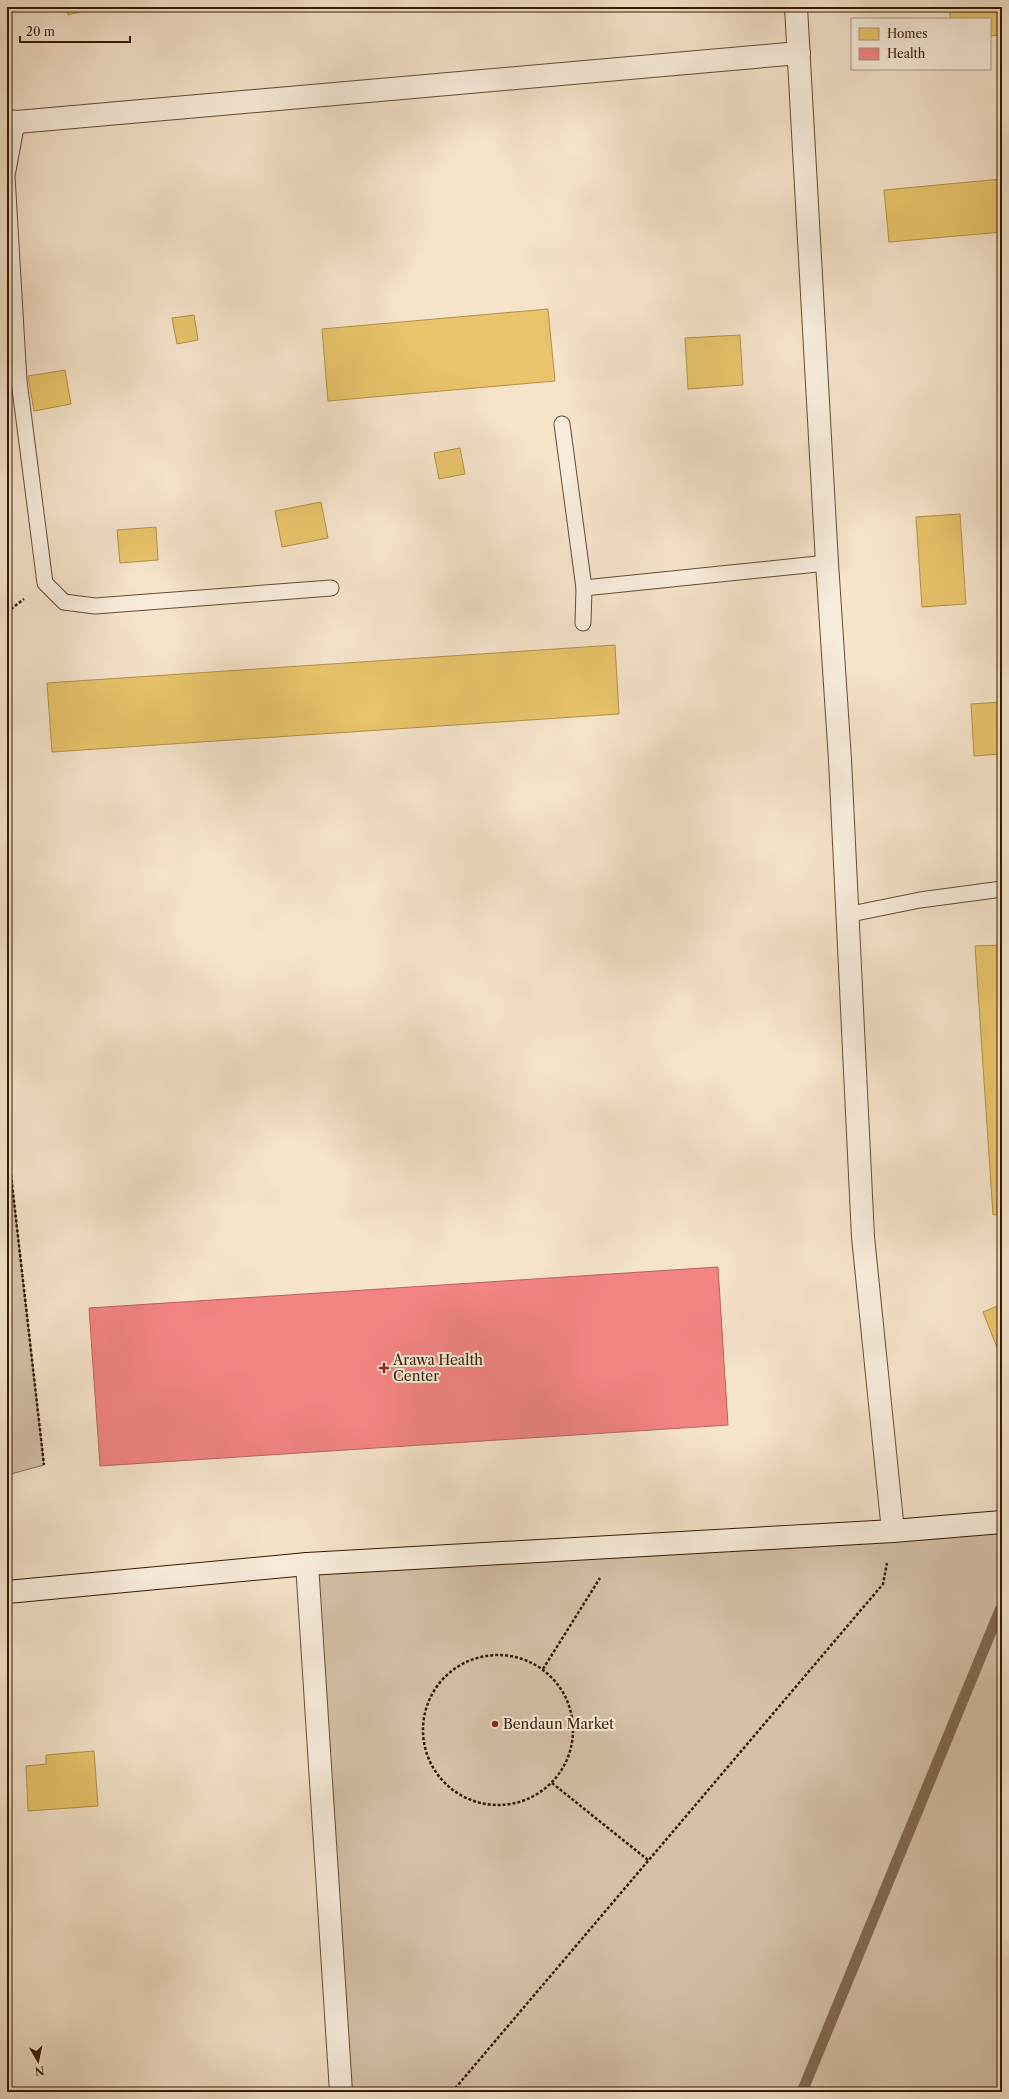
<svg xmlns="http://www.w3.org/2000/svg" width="1009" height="2099" font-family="'Libre Caslon Text',serif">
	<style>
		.green { fill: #d5c1a8; stroke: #866e54 }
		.homes { fill: #e9c46a; stroke: #b4914a }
		.health { fill: #f28482; stroke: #ba645b }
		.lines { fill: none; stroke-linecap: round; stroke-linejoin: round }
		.stream { stroke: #826a51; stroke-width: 11 }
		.lane-casing { stroke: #664d33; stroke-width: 17 }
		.street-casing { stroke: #664d33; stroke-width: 24 }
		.secondary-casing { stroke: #371b01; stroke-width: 24 }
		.path { stroke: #371b01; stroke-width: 2.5; stroke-dasharray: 3 2; stroke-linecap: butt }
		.lane { stroke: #f8eddd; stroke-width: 15 }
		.street { stroke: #f8eddd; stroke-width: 22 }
		.secondary { stroke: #f8eddd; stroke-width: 22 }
		.poi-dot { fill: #8f2418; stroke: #f8eddd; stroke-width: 1.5 }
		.labels { text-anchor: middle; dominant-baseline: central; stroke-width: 4; stroke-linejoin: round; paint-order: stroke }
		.poi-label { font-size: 14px; fill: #371b01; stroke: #f8eddd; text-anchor: start }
	</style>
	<rect width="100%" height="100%" fill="#f5e3ca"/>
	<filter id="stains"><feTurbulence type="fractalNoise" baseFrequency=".005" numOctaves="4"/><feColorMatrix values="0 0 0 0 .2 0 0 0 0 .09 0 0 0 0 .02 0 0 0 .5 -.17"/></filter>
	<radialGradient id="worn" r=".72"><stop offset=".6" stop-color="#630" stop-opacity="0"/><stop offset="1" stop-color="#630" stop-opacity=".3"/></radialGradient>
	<g class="green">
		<polygon points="7,1140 44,1465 7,1475"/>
		<polygon points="1002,1522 1002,2092 341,2092 307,1565"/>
	</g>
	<g class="homes">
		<polygon points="66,7 99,7 68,15"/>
		<polygon points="950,7 1002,7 1002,35 990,36 990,19 950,19"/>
		<polygon points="1002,179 1002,232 889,242 884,190"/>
		<polygon points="548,309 555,381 328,401 322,329"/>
		<polygon points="194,315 198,340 177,344 172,318"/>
		<polygon points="740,335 743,385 688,389 685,338"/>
		<polygon points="65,370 71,404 34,411 28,376"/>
		<polygon points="460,448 465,474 439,479 434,453"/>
		<polygon points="321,502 328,538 282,547 275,511"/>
		<polygon points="960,514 966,604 922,607 916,517"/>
		<polygon points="156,527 158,560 120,563 117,530"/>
		<polygon points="615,645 619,714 52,752 47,683"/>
		<polygon points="1002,702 1002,754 974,756 971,704"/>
		<polygon points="1002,945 1002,1214 993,1215 975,946"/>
		<polygon points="1002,1304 1002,1360 983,1312"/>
		<polygon points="94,1751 98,1806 28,1811 26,1766 46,1764 46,1755"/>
	</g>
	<polygon class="health" points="718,1267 728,1425 100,1466 89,1308"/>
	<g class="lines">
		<polyline class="stream" points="802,2092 1000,1610"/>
		<g class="lane-casing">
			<g id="lane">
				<polyline points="17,122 7,176 19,381 45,583 64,602 95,606 331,588"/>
				<polyline points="562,424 584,588 583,623"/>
				<polyline points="584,588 827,563"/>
				<polyline points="846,915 920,900 1002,889"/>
			</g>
		</g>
		<g class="street-casing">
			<g id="street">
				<polyline points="796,7 827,563 840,760 863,1237 893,1531"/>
				<polyline points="7,121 17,122 799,53"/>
				<polyline points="307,1564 341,2092"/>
			</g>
		</g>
		<g class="secondary-casing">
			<polyline id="secondary" points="7,1592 307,1564 893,1531 1002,1522"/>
		</g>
		<g class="path">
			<polyline points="7,612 24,599"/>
			<polyline points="7,1140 44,1465"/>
			<circle cx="498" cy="1730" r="75"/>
			<polyline points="543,1669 600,1578"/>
			<polyline points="552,1783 648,1860"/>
			<polyline points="452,2092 883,1584 887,1563"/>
		</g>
		<use href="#lane" class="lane"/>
		<use href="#street" class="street"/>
		<use href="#secondary" class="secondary"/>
	</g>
	<g class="poi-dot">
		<path d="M382 1362h4v4h4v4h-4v4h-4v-4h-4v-4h4z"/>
		<circle cx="495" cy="1724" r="4"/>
	</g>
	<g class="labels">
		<g class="poi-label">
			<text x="393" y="1360">Arawa Health<tspan x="393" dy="16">Center</tspan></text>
			<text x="503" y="1724">Bendaun Market</text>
		</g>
	</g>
	<rect width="1009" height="2099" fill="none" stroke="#f5e3ca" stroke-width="24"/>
	<rect x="8" y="8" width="993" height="2083" fill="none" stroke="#371b01" stroke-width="2"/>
	<rect x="12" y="12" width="985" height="2075" fill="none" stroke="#371b01"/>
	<rect x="851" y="18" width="140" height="52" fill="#f8eddd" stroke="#ab9985"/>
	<rect x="859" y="28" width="20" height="12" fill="#e9c46a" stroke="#ab9985"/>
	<text x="887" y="38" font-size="12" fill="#371b01">Homes</text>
	<rect x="859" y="48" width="20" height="12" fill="#f28482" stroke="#ab9985"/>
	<text x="887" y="58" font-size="12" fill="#371b01">Health</text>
	<g transform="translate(38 2061) rotate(171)" stroke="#f8eddd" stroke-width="3" paint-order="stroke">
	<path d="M0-3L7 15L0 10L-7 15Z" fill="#371b01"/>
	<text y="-6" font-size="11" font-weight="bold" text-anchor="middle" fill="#371b01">N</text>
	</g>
	<path d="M20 36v6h110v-6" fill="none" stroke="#371b01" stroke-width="2"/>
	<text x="26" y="36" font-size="12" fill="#371b01" stroke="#f8eddd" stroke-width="3" paint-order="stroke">20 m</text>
	<rect width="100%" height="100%" filter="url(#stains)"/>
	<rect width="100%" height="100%" fill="url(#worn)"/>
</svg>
